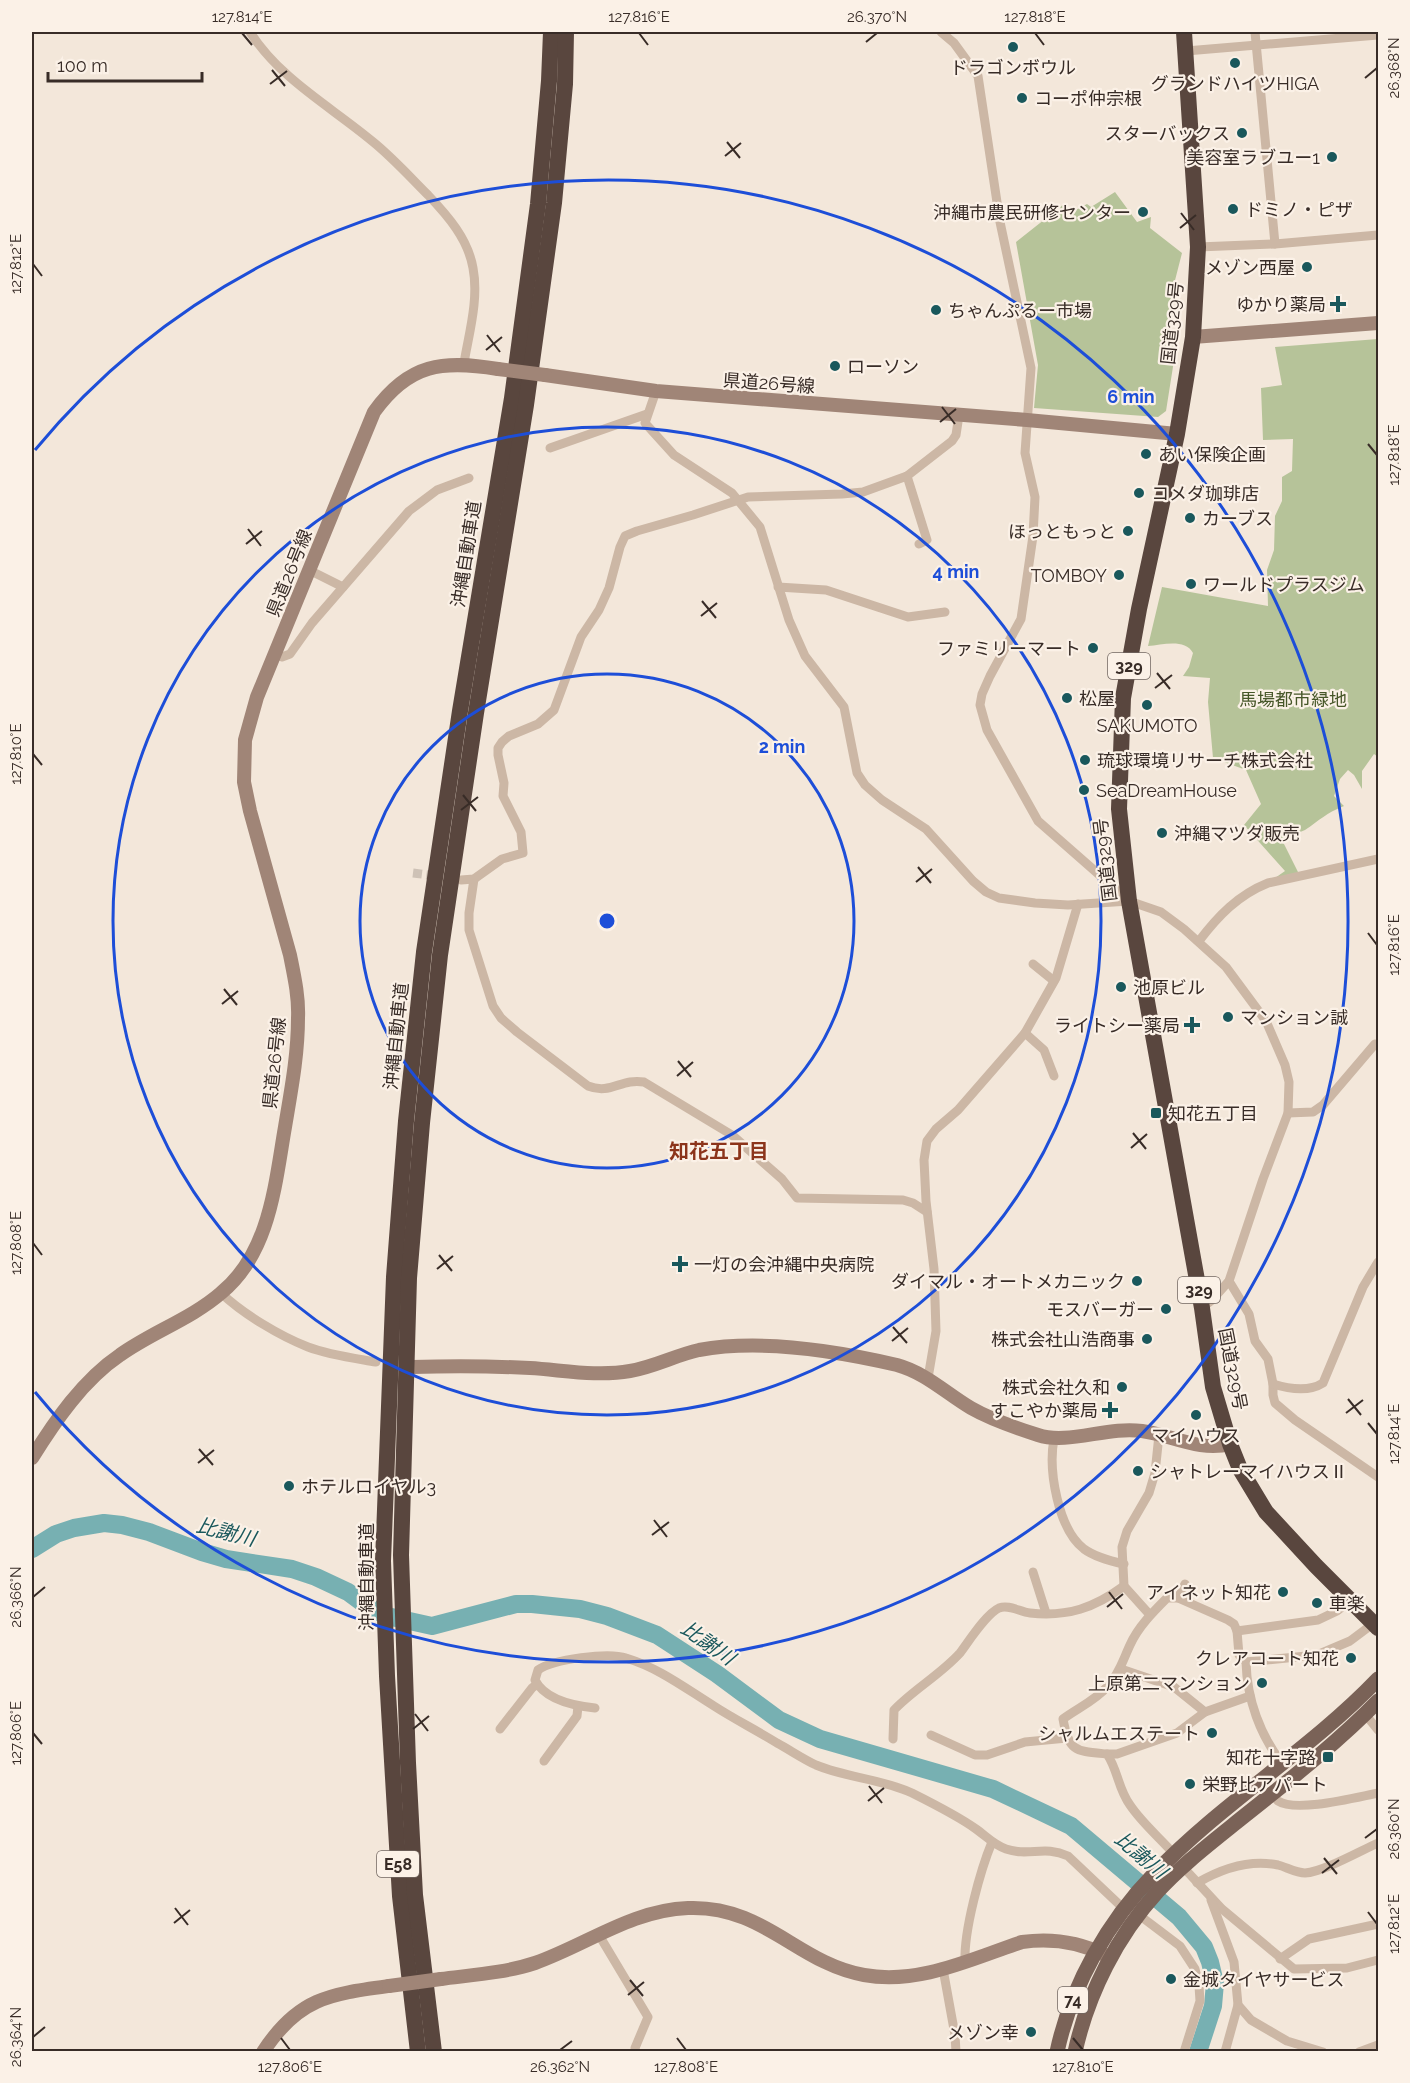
<svg xmlns="http://www.w3.org/2000/svg" width="1410" height="2083" font-family="Raleway,'Noto Sans JP',sans-serif">
	<style>
		.green { fill: #b6c399 }
		.lines { fill: none; stroke-linecap: round; stroke-linejoin: round }
		.river { stroke: #77b0b2; stroke-width: 18 }
		.street-tunnel { stroke: #cec2b6; stroke-width: 9; stroke-dasharray: 9 4.5; stroke-linecap: butt }
		.street { stroke: #ccb7a5; stroke-width: 9 }
		.secondary { stroke: #a08577; stroke-width: 14 }
		.primary { stroke: #7a6257; stroke-width: 15 }
		.highway { stroke: #59463e; stroke-width: 16 }
		.secondary-bridge { stroke: #a08577; stroke-width: 14 }
		.ticks { fill: none; stroke: #382c27; stroke-width: 2 }
		.ring { fill: none; stroke: #1d4ed8; stroke-width: 3 }
		.poi-dot { fill: #1a585c; stroke: #fbf1e7; stroke-width: 2 }
		.labels { text-anchor: middle; dominant-baseline: central; stroke-width: 4.5; stroke-linejoin: round; paint-order: stroke }
		.shield { fill: #fbf1e7; stroke: #726761; stroke-width: 1.5 }
		.shield-label { font-size: 16px; font-weight: bold; fill: #382c27 }
		.poi-label { font-size: 18px; fill: #382c27; stroke: #fbf1e7; text-anchor: start }
		.street-label { font-size: 18px; fill: #382c27; stroke: #fbf1e7 }
		.park-label { font-size: 18px; fill: #475729; stroke: #fbf1e7 }
		.neighbourhood-label { font-size: 20px; font-weight: bold; fill: #8c341b; stroke: #fbf1e7 }
		.water-label { font-size: 20px; font-style: italic; fill: #1a585c; stroke: #fbf1e7 }
		.centre { fill: #1d4ed8; stroke: #fbf1e7; stroke-width: 3 }
		.ring-label { font-size: 18px; text-anchor: middle; font-weight: bold; fill: #1d4ed8; stroke: #fbf1e7; stroke-width: 4.5; stroke-linejoin: round; paint-order: stroke }
		.neatline { fill: none; stroke: #382c27; stroke-width: 2 }
		.ticks-label { font-size: 15px; text-anchor: middle; fill: #382c27 }
	</style>
	<rect width="100%" height="100%" fill="#f3e7da"/>
	<g class="green">
		<polygon points="1115,192 1137,222 1151,217 1150,228 1182,253 1171,296 1168,321 1175,354 1166,411 1158,417 1034,408 1038,365 1016,242 1064,204 1070,213 1087,204 1091,207"/>
		<path d="M1378 339V757L1374 754 1362 771V789L1354 775 1348 770 1340 779 1334 796 1344 806C1326 813 1320 820 1305 830 1297 834 1289 834 1282 840L1300 876 1268 883 1285 871 1244 825 1261 804 1246 770 1213 758 1208 702 1210 678 1183 676 1189 667 1193 653C1185 638 1162 645 1148 646L1162 587 1268 606 1267 570 1274 550 1275 516 1282 501V477L1292 471 1293 439 1263 440 1261 388 1282 385 1275 347Z"/>
	</g>
	<g class="lines">
		<polyline class="river" points="32,1549 56,1534 74,1528 104,1523 122,1525 149,1532 202,1552 226,1559 292,1569 316,1577 348,1592 367,1606 387,1616 432,1626 516,1604 532,1604 580,1609 607,1616 657,1635 717,1674 779,1720 820,1739 993,1789 1071,1826 1179,1917 1204,1947 1210,1962 1215,1983 1213,2006 1198,2052"/>
		<polyline class="street-tunnel" points="413,873 437,876"/>
		<g class="street">
			<path d="M250 32C280 79 330 106 372 141 392 157 410 177 428 195 448 216 468 239 473 268 479 299 469 333 464 363"/>
			<polyline points="941,32 954,43 978,76 1000,222 1031,368 1025,453 1035,497 1033,536 1021,619 990,676 982,694 980,705 987,730 1038,821 1128,900"/>
			<polyline points="1255,32 1275,244"/>
			<polyline points="1186,51 1378,35"/>
			<polyline points="1198,247 1275,244 1378,235"/>
			<polyline points="656,391 645,423 674,455 732,493 760,527 789,620 805,656 844,707 857,773 865,785 882,800 926,829 973,881 986,892 999,898 1035,903 1068,905 1129,901 1161,912 1184,929 1226,967 1266,1021 1285,1065 1289,1082 1288,1113 1263,1179 1229,1281 1212,1300 1202,1308"/>
			<polyline points="550,448 647,414"/>
			<polyline points="907,476 927,540 919,544"/>
			<polyline points="309,570 343,587"/>
			<polyline points="778,587 826,590 908,617 945,612"/>
			<polyline points="275,655 282,657 290,654 312,623 409,511 437,490 469,478"/>
			<path d="M474 879 469 913V930L493 1006 501 1018 517 1032 588 1086C611 1095 621 1078 644 1082L732 1135 782 1179 797 1198 903 1200 913 1203 927 1212"/>
			<polyline points="461,880 474,879 502,859 523,853 521,832 503,796 504,783 498,755 498,748 502,742 509,736 538,724 554,710 581,637 599,610 609,588 620,547 625,536 637,531 693,515 748,497 842,494 863,492 907,476 952,441 956,435 959,415"/>
			<path d="M1199 941C1218 916 1238 895 1268 883L1378 859"/>
			<polyline points="1033,964 1054,981"/>
			<polyline points="1025,1033 1044,1050 1054,1076"/>
			<polyline points="1288,1113 1313,1112 1323,1105 1375,1044"/>
			<polyline points="1229,1281 1249,1314 1255,1341 1268,1359 1273,1384 1273,1395 1275,1403 1295,1420 1378,1477"/>
			<path d="M221 1293C243 1314 280 1336 308 1347 329 1355 353 1358 376 1362"/>
			<polyline points="928,1378 936,1331 934,1269 926,1201 924,1160 927,1141 936,1129 958,1110 1025,1033 1056,978 1078,904"/>
			<path d="M1273 1384C1289 1389 1309 1392 1323 1383L1363 1287 1378 1262"/>
			<path d="M1054 1439C1048 1470 1058 1529 1084 1549 1095 1557 1110 1561 1124 1564"/>
			<polyline points="1033,1572 1046,1613"/>
			<polyline points="1178,1598 1185,1584"/>
			<polyline points="1150,1615 1124,1586 1122,1547 1127,1531 1149,1493 1155,1473 1159,1435"/>
			<path d="M1237 1631 1239 1655 1246 1662C1247 1699 1260 1736 1283 1764"/>
			<polyline points="1246,1662 1317,1655 1350,1641 1374,1623"/>
			<polyline points="1121,1669 1174,1687 1205,1712"/>
			<path d="M595 1708C576 1706 545 1700 535 1680L538 1670C553 1659 609 1652 626 1658 659 1668 685 1688 714 1706 734 1719 756 1730 777 1743 790 1750 803 1759 816 1765 847 1778 882 1779 912 1793 932 1803 958 1816 976 1829 986 1836 994 1845 1006 1849 1029 1857 1044 1845 1068 1856L1124 1909"/>
			<polyline points="1365,1714 1378,1730"/>
			<polyline points="500,1729 532,1688 537,1684"/>
			<polyline points="931,1735 975,1755 987,1755 1025,1742 1067,1738"/>
			<path d="M893 1739 894 1710C914 1689 940 1675 960 1653 969 1641 986 1614 999 1608 1009 1604 1020 1612 1030 1613 1068 1617 1094 1608 1124 1586"/>
			<polyline points="1107,1754 1117,1754 1177,1733 1205,1712 1250,1696"/>
			<polyline points="544,1761 577,1716 578,1706"/>
			<path d="M1272 1794C1274 1796 1276 1799 1278 1801 1296 1813 1357 1797 1378 1793"/>
			<path d="M1174 1854C1160 1838 1142 1823 1130 1805 1118 1789 1118 1770 1107 1754 1075 1751 1069 1752 1063 1719 1078 1708 1096 1700 1108 1686 1119 1674 1123 1660 1130 1645 1138 1627 1153 1612 1167 1598H1178L1228 1620 1234 1624 1237 1631 1318 1620 1337 1611 1350 1601"/>
			<polyline points="1183,1867 1222,1909 1294,1969 1347,1968 1378,1960"/>
			<path d="M1197 1883C1221 1869 1249 1859 1278 1865 1286 1867 1296 1873 1305 1873 1323 1872 1360 1851 1378 1843"/>
			<polyline points="1211,1900 1234,1962 1238,2005 1251,2020 1287,2041 1323,2052"/>
			<polyline points="1139,1915 1180,1946 1195,1969 1199,1986 1200,2001 1184,2052"/>
			<polyline points="599,1935 648,2017 635,2048 636,2052"/>
			<polyline points="1280,1959 1309,1939 1378,1924"/>
			<path d="M965 1961C964 1930 980 1871 992 1842"/>
			<polyline points="943,1969 955,2035 956,2052"/>
			<polyline points="1225,2052 1238,2005"/>
			<polyline points="1359,2052 1378,2045"/>
		</g>
		<g class="secondary">
			<polyline points="1193,337 1378,323"/>
			<polyline points="545,375 656,391 1027,420 1177,434"/>
			<path d="M412 1367C452 1366 491 1366 530 1368 563 1370 597 1377 630 1371 654 1367 676 1355 699 1350 760 1339 837 1351 897 1365 926 1373 947 1394 971 1408 992 1420 1016 1428 1038 1435 1068 1445 1108 1426 1142 1431 1171 1435 1200 1452 1230 1444"/>
			<path d="M32 1458C55 1421 83 1380 120 1355 152 1332 191 1319 221 1293 270 1253 275 1184 285 1127 291 1091 298 1055 298 1018 299 997 294 975 290 955L250 811 244 782 245 740 257 697 374 412C409 363 443 360 498 369"/>
			<path d="M441 1979C472 1975 505 1973 535 1963 586 1945 632 1910 688 1908 764 1905 797 1963 864 1975 919 1985 971 1959 1022 1942 1051 1938 1079 1942 1105 1955"/>
			<path d="M263 2052C298 1998 330 1994 389 1986"/>
		</g>
		<g class="primary">
			<path d="M1057 2052C1071 1986 1108 1921 1155 1873 1223 1802 1310 1750 1378 1679"/>
			<path d="M1075 2052C1088 1993 1117 1936 1158 1891 1180 1867 1207 1846 1233 1825 1283 1785 1334 1746 1378 1701"/>
		</g>
		<g class="highway">
			<polyline points="1184,32 1198,247 1193,337 1177,434 1139,609 1123,698 1119,809 1129,901 1202,1308 1213,1387 1230,1444 1240,1469 1266,1512 1316,1566 1378,1628"/>
			<polyline points="418,2052 400,1896 387,1676 383,1561 394,1277 406,1121 424,952 460,711 512,398 538,204 549,81 551,32"/>
			<polyline points="434,2052 415,1895 408,1763 401,1555 409,1278 422,1123 440,955 476,713 526,405 554,203 565,84 566,32"/>
		</g>
		<g class="secondary-bridge">
			<polyline points="498,369 545,375"/>
			<polyline points="389,1986 441,1979"/>
		</g>
	</g>
	<path class="ticks" d="M242 33 252 45M639 33 648 45M1035 33 1044 45M866 42 877 33M272 70 285 86M1365 78 1377 68M270 84 287 71M727 142 740 158M725 156 741 143M1181 213 1194 230M1180 228 1196 215M33 264 42 276M487 335 500 352M486 350 502 337M942 407 955 424M940 422 956 409M1368 444 1377 455M248 529 261 546M246 544 262 531M702 601 716 618M701 616 717 603M1157 673 1170 689M1155 688 1172 675M33 754 42 765M463 795 476 811M461 810 478 797M918 867 931 883M916 882 932 869M1368 933 1377 945M224 989 237 1005M222 1004 238 991M678 1061 691 1077M677 1076 693 1062M1133 1133 1146 1149M1131 1148 1147 1134M33 1243 42 1255M439 1255 452 1271M437 1269 453 1256M893 1327 907 1343M892 1341 908 1328M1348 1399 1361 1415M1346 1413 1363 1400M1368 1423 1377 1434M199 1449 213 1465M198 1463 214 1450M654 1520 667 1537M652 1535 669 1522M1109 1592 1122 1609M33 1597 45 1587M1107 1607 1123 1594M415 1714 428 1731M413 1729 429 1716M33 1733 42 1744M869 1786 882 1803M868 1801 884 1788M1365 1838 1377 1829M1324 1858 1337 1874M1322 1873 1339 1860M175 1908 188 1925M1368 1912 1377 1924M174 1923 190 1910M630 1980 643 1996M628 1995 644 1982M33 2037 45 2027M281 2038 290 2050M677 2038 686 2050M1073 2038 1083 2050M560 2050 572 2041"/>
	<g class="ring">
		<circle cx="607" cy="921" r="247"/>
		<circle cx="607" cy="921" r="494"/>
		<path d="M35 450A741 741 0 1 1 35 1392"/>
	</g>
	<g class="poi-dot">
		<circle cx="1013" cy="47" r="6"/>
		<circle cx="1235" cy="63" r="6"/>
		<circle cx="1022" cy="98" r="6"/>
		<circle cx="1242" cy="133" r="6"/>
		<circle cx="1332" cy="157" r="6"/>
		<circle cx="1233" cy="209" r="6"/>
		<circle cx="1143" cy="212" r="6"/>
		<circle cx="1307" cy="267" r="6"/>
		<path d="M1335 295h6v6h6v6h-6v6h-6v-6h-6v-6h6z"/>
		<circle cx="936" cy="310" r="6"/>
		<circle cx="835" cy="366" r="6"/>
		<circle cx="1146" cy="454" r="6"/>
		<circle cx="1139" cy="493" r="6"/>
		<circle cx="1190" cy="518" r="6"/>
		<circle cx="1128" cy="531" r="6"/>
		<circle cx="1119" cy="575" r="6"/>
		<circle cx="1191" cy="584" r="6"/>
		<circle cx="1093" cy="648" r="6"/>
		<circle cx="1067" cy="698" r="6"/>
		<circle cx="1147" cy="705" r="6"/>
		<circle cx="1085" cy="760" r="6"/>
		<circle cx="1084" cy="790" r="6"/>
		<circle cx="1162" cy="833" r="6"/>
		<circle cx="1121" cy="987" r="6"/>
		<circle cx="1228" cy="1017" r="6"/>
		<path d="M1189 1016h6v6h6v6h-6v6h-6v-6h-6v-6h6z"/>
		<rect x="1150" y="1107" width="12" height="12" rx="3"/>
		<path d="M677 1255h6v6h6v6h-6v6h-6v-6h-6v-6h6z"/>
		<circle cx="1137" cy="1281" r="6"/>
		<circle cx="1166" cy="1309" r="6"/>
		<circle cx="1147" cy="1339" r="6"/>
		<circle cx="1122" cy="1387" r="6"/>
		<path d="M1107 1401h6v6h6v6h-6v6h-6v-6h-6v-6h6z"/>
		<circle cx="1196" cy="1415" r="6"/>
		<circle cx="1138" cy="1471" r="6"/>
		<circle cx="289" cy="1486" r="6"/>
		<circle cx="1283" cy="1592" r="6"/>
		<circle cx="1317" cy="1603" r="6"/>
		<circle cx="1351" cy="1658" r="6"/>
		<circle cx="1262" cy="1683" r="6"/>
		<circle cx="1212" cy="1733" r="6"/>
		<rect x="1322" y="1751" width="12" height="12" rx="3"/>
		<circle cx="1190" cy="1784" r="6"/>
		<circle cx="1171" cy="1979" r="6"/>
		<circle cx="1031" cy="2032" r="6"/>
	</g>
	<g class="labels">
		<g class="shield">
			<rect x="1108" y="653" width="42" height="26" rx="4.5"/>
			<rect x="1178" y="1277" width="42" height="26" rx="4.5"/>
			<rect x="377" y="1851" width="42" height="26" rx="4.5"/>
			<rect x="1058" y="1987" width="30" height="26" rx="4.5"/>
		</g>
		<g class="shield-label">
			<text x="1129" y="666">329</text>
			<text x="1199" y="1290">329</text>
			<text x="398" y="1864">E58</text>
			<text x="1073" y="2000">74</text>
		</g>
		<g class="poi-label">
			<text x="1013" y="67" text-anchor="middle">ドラゴンボウル</text>
			<text x="1235" y="83" text-anchor="middle">グランドハイツHIGA</text>
			<text x="1034" y="98">コーポ仲宗根</text>
			<text x="1230" y="133" text-anchor="end">スターバックス</text>
			<text x="1320" y="157" text-anchor="end">美容室ラブユー1</text>
			<text x="1245" y="209">ドミノ・ピザ</text>
			<text x="1131" y="212" text-anchor="end">沖縄市農民研修センター</text>
			<text x="1295" y="267" text-anchor="end">メゾン西屋</text>
			<text x="1326" y="304" text-anchor="end">ゆかり薬局</text>
			<text x="948" y="310">ちゃんぷるー市場</text>
			<text x="847" y="366">ローソン</text>
			<text x="1158" y="454">あい保険企画</text>
			<text x="1151" y="493">コメダ珈琲店</text>
			<text x="1202" y="518">カーブス</text>
			<text x="1116" y="531" text-anchor="end">ほっともっと</text>
			<text x="1107" y="575" text-anchor="end">TOMBOY</text>
			<text x="1203" y="584">ワールドプラスジム</text>
			<text x="1081" y="648" text-anchor="end">ファミリーマート</text>
			<text x="1079" y="698">松屋</text>
			<text x="1147" y="725" text-anchor="middle">SAKUMOTO</text>
			<text x="1097" y="760">琉球環境リサーチ株式会社</text>
			<text x="1096" y="790">SeaDreamHouse</text>
			<text x="1174" y="833">沖縄マツダ販売</text>
			<text x="1133" y="987">池原ビル</text>
			<text x="1240" y="1017">マンション誠</text>
			<text x="1180" y="1025" text-anchor="end">ライトシー薬局</text>
			<text x="1168" y="1113">知花五丁目</text>
			<text x="694" y="1264">一灯の会沖縄中央病院</text>
			<text x="1125" y="1281" text-anchor="end">ダイマル・オートメカニック</text>
			<text x="1154" y="1309" text-anchor="end">モスバーガー</text>
			<text x="1135" y="1339" text-anchor="end">株式会社山浩商事</text>
			<text x="1110" y="1387" text-anchor="end">株式会社久和</text>
			<text x="1098" y="1410" text-anchor="end">すこやか薬局</text>
			<text x="1196" y="1435" text-anchor="middle">マイハウス</text>
			<text x="1150" y="1471">シャトレーマイハウスⅡ</text>
			<text x="301" y="1486">ホテルロイヤル3</text>
			<text x="1271" y="1592" text-anchor="end">アイネット知花</text>
			<text x="1329" y="1603">車楽</text>
			<text x="1339" y="1658" text-anchor="end">クレアコート知花</text>
			<text x="1250" y="1683" text-anchor="end">上原第二マンション</text>
			<text x="1200" y="1733" text-anchor="end">シャルムエステート</text>
			<text x="1316" y="1757" text-anchor="end">知花十字路</text>
			<text x="1202" y="1784">栄野比アパート</text>
			<text x="1183" y="1979">金城タイヤサービス</text>
			<text x="1019" y="2032" text-anchor="end">メゾン幸</text>
		</g>
		<g class="street-label">
			<text transform="translate(1172 323) rotate(-84)">国道329号</text>
			<text transform="translate(769 383) rotate(4)">県道26号線</text>
			<text transform="translate(466 554) rotate(-81)">沖縄自動車道</text>
			<text transform="translate(289 573) rotate(-68)">県道26号線</text>
			<text transform="translate(1105 860) rotate(-97)">国道329号</text>
			<text transform="translate(396 1036) rotate(-84)">沖縄自動車道</text>
			<text transform="translate(274 1063) rotate(-84)">県道26号線</text>
			<text transform="translate(1233 1369) rotate(79)">国道329号</text>
			<text transform="translate(366 1577) rotate(-90)">沖縄自動車道</text>
		</g>
		<g class="park-label">
			<text x="1293" y="699">馬場都市緑地</text>
		</g>
		<g class="neighbourhood-label">
			<text x="719" y="1151">知花五丁目</text>
		</g>
		<g class="water-label">
			<text transform="translate(226 1532) rotate(14)">比謝川</text>
			<text transform="translate(708 1643) rotate(35)">比謝川</text>
			<text transform="translate(1141 1855) rotate(40)">比謝川</text>
		</g>
	</g>
	<circle cx="607" cy="921" r="9" class="centre"/>
	<g class="ring-label">
		<text x="1131" y="403">6 min</text>
		<text x="956" y="578">4 min</text>
		<text x="782" y="753">2 min</text>
	</g>
	<rect width="1410" height="2083" fill="none" stroke="#fbf1e7" stroke-width="66"/>
	<path d="M48 72v9h154v-9" fill="none" stroke="#382c27" stroke-width="3"/>
	<text x="57" y="72" font-size="18" fill="#382c27" stroke="#fbf1e7" stroke-width="4.5" paint-order="stroke">100 m</text>
	<rect x="33" y="33" width="1344" height="2017" class="neatline"/>
	<g class="ticks-label">
		<text x="242" y="22">127.814°E</text>
		<text x="639" y="22">127.816°E</text>
		<text x="877" y="22">26.370°N</text>
		<text x="1035" y="22">127.818°E</text>
		<text transform="translate(1394 68) rotate(-90)" y="5">26.368°N</text>
		<text transform="translate(16 264) rotate(-90)" y="5">127.812°E</text>
		<text transform="translate(1394 455) rotate(-90)" y="5">127.818°E</text>
		<text transform="translate(16 754) rotate(-90)" y="5">127.810°E</text>
		<text transform="translate(1394 945) rotate(-90)" y="5">127.816°E</text>
		<text transform="translate(16 1243) rotate(-90)" y="5">127.808°E</text>
		<text transform="translate(1394 1434) rotate(-90)" y="5">127.814°E</text>
		<text transform="translate(16 1597) rotate(-90)" y="5">26.366°N</text>
		<text transform="translate(16 1733) rotate(-90)" y="5">127.806°E</text>
		<text transform="translate(1394 1829) rotate(-90)" y="5">26.360°N</text>
		<text transform="translate(1394 1924) rotate(-90)" y="5">127.812°E</text>
		<text transform="translate(16 2037) rotate(-90)" y="5">26.364°N</text>
		<text x="290" y="2072">127.806°E</text>
		<text x="560" y="2072">26.362°N</text>
		<text x="686" y="2072">127.808°E</text>
		<text x="1083" y="2072">127.810°E</text>
	</g>
</svg>
